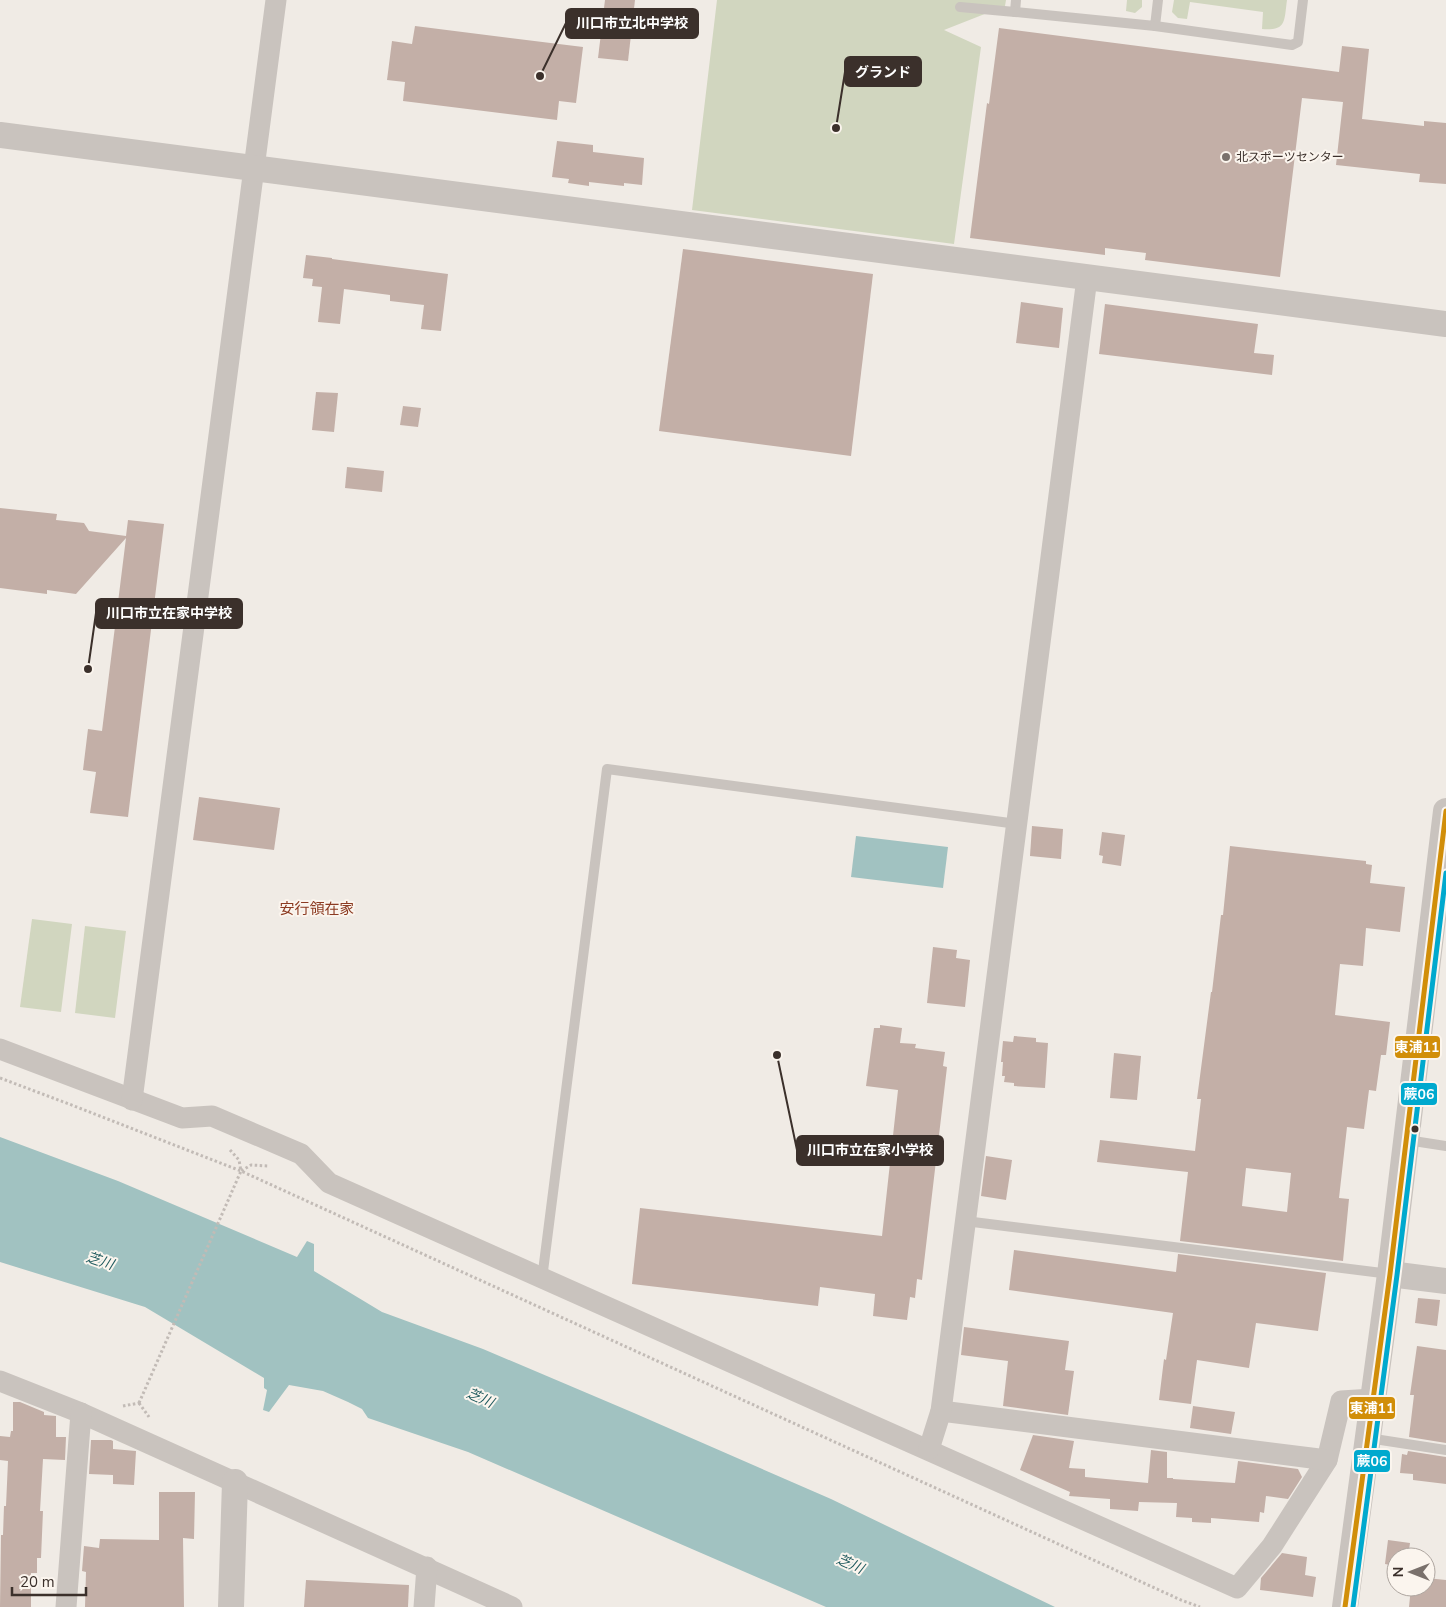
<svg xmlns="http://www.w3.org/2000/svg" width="1446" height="1607" font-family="'Nunito Sans','Noto Sans JP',sans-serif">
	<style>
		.green { fill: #d1d6bf }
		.water { fill: #a1c2c1 }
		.building { fill: #c3afa7; fill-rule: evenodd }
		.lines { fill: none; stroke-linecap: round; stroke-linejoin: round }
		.path { stroke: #c2bbb6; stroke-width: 3; stroke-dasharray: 2.5 2.5; stroke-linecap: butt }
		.service { stroke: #c9c3be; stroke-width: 10 }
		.minor { stroke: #c9c3be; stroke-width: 21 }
		.tertiary { stroke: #c9c3be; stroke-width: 26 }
		.bus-1-casing { stroke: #fbf5ee; stroke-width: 9 }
		.bus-2-casing { stroke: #fbf5ee; stroke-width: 9 }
		.bus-1 { stroke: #d18e09; stroke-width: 5 }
		.bus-2 { stroke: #00a9ce; stroke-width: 5 }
		.poi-dot { fill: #7a716c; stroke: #fbf5ee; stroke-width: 2 }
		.bus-dot { fill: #3b302b; stroke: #fbf5ee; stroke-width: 2 }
		.labels { text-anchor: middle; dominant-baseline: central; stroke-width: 4; stroke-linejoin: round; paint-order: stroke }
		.poi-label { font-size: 12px; fill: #3b302b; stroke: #fbf5ee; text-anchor: start }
		.water-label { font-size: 14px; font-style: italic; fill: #1f5a5e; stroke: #fbf5ee }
		.quarter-label { font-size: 15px; fill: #8c3b22; stroke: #fbf5ee }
		.leader { fill: none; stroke: #3b302b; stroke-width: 2 }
		.callout-dot { fill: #3b302b; stroke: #fbf5ee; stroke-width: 2 }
		.callout { fill: #3b302b; stroke: #3b302b; stroke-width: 2 }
		.callout-label { font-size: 14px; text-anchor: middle; font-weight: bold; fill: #fff }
		.line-badge { stroke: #fbf5ee; stroke-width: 2 }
		.badge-label { font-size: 14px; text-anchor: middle; font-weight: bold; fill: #fff }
	</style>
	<rect width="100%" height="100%" fill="#f0ebe5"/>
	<g class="green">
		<polygon points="717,0 1006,0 1005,6 944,30 981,47 954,244 692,210"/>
		<polygon points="1127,0 1142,0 1142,7 1135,13 1126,11"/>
		<path d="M1174 0H1287C1284 21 1287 31 1262 29L1263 12 1190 2 1187 19 1178 18 1172 12Z"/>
		<polygon points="32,919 72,924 61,1012 20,1007"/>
		<polygon points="85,926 126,931 115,1018 75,1013"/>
	</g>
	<g class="water">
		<polygon points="856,836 948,847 943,888 851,877"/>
		<polygon points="0,1137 118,1181 297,1257 307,1241 314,1244 314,1271 382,1312 483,1349 634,1413 831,1499 1055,1607 826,1607 468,1452 368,1418 362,1409 348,1402 323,1391 289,1385 269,1412 263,1410 267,1390 264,1388 264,1378 145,1307 0,1262"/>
	</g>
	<g class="building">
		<polygon points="605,0 635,0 628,61 598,58"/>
		<polygon points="415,26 583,47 576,103 559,101 557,120 403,101 405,82 387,80 392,41 412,44"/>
		<polygon points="999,28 1339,72 1342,46 1369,49 1362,119 1424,126 1424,121 1446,123 1446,184 1419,182 1420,174 1336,165 1343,102 1302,98 1280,277 1145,260 1146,253 1105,248 1105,255 970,238 987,103 989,104"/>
		<polygon points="557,141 593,145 593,152 644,158 642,185 624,183 624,186 589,182 589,186 568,183 569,179 552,177"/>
		<polygon points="683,249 873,274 851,456 659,431"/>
		<polygon points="306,255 332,258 332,259 448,274 441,331 421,329 424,305 390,301 390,295 344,289 340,324 318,322 322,287 312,286 313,279 303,278"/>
		<polygon points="1021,302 1063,308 1059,348 1016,343"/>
		<polygon points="1105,304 1258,324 1254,353 1274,355 1272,375 1099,354"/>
		<polygon points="316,392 338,393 334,432 312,430"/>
		<polygon points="403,406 421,408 418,427 400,425"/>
		<polygon points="347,467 384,471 382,492 345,488"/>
		<polygon points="0,508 57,514 56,520 84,523 89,531 126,536 128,520 164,524 128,817 90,813 96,772 83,770 88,729 102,731 126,538 76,594 47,590 47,594 0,588"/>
		<polygon points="199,797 280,808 274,850 193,840"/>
		<polygon points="1032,826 1063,829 1061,859 1030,856"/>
		<polygon points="1102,832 1125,835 1121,866 1102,863 1103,856 1099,855"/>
		<path d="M1230 846 1366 861V864L1372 865 1370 883 1405 887 1400 932 1366 928 1363 966 1340 964 1335 1015 1390 1022 1386 1055H1381L1376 1091 1369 1090 1364 1129 1347 1127 1339 1198 1349 1199 1343 1261 1180 1241 1188 1172 1097 1162 1100 1140 1195 1151 1201 1099H1197L1211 992H1212L1221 915H1223ZM1246 1168 1291 1173 1287 1212 1242 1206Z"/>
		<polygon points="933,947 957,950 956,958 970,960 965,1007 927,1003"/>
		<polygon points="880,1025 902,1028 900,1043 916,1044 915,1048 945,1052 943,1066 947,1067 922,1280 917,1279 915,1298 910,1297 907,1320 873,1316 875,1294 820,1287 818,1306 632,1284 640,1208 882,1236 898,1090 866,1086 874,1028 880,1028"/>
		<polygon points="1014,1036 1036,1038 1036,1042 1048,1043 1045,1088 1014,1086 1014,1083 1004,1082 1005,1076 1002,1076 1003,1062 1001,1062 1003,1041 1013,1042"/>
		<polygon points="1114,1053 1141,1056 1137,1100 1110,1098"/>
		<polygon points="986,1156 1012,1160 1006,1200 981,1196"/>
		<polygon points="1014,1250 1176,1272 1178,1254 1326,1273 1318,1331 1256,1323 1249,1368 1197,1360 1191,1404 1159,1400 1164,1359 1166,1360 1173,1313 1009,1290"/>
		<polygon points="1418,1298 1440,1300 1437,1326 1415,1323"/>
		<polygon points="964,1327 1069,1341 1065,1370 1074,1371 1068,1415 1003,1406 1008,1361 961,1355"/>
		<polygon points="1417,1346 1446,1350 1446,1443 1409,1437 1414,1395 1410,1395"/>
		<polygon points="13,1402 20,1402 44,1412 44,1415 56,1416 56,1437 66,1437 65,1460 43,1459 40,1511 43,1511 41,1558 37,1558 37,1573 31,1573 31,1607 0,1607 1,1535 3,1535 4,1506 6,1506 8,1461 0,1460 0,1436 10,1437 11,1431 13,1431"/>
		<polygon points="1193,1406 1235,1412 1231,1434 1190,1428"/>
		<polygon points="1033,1435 1074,1441 1069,1468 1085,1469 1085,1477 1148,1483 1151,1450 1167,1452 1167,1478 1173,1478 1173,1479 1235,1483 1238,1461 1298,1469 1302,1477 1288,1499 1266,1496 1264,1513 1260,1512 1259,1522 1211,1518 1211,1523 1192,1522 1192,1518 1176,1517 1177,1503 1139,1502 1138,1511 1110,1509 1110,1499 1069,1496 1070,1492 1020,1470"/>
		<polygon points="91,1440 111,1440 113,1441 113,1449 136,1451 134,1485 113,1484 113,1475 89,1474"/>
		<polygon points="1408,1451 1446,1457 1446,1484 1413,1480 1413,1474 1400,1473 1402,1454 1407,1455"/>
		<polygon points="159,1492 195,1492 194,1539 183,1538 184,1607 85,1607 86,1572 82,1571 84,1546 99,1548 100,1539 159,1540"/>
		<polygon points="1388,1540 1410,1543 1408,1557 1396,1557 1396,1566 1385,1564"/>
		<polygon points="1282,1553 1307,1557 1305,1575 1316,1577 1313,1597 1260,1590 1261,1578"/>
		<polygon points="1426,1578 1446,1580 1446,1607 1409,1607 1411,1587 1426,1587"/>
		<polygon points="306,1580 409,1585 408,1607 304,1607"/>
	</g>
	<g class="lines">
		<g class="path">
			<polyline points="0,1078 69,1104 241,1171 1181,1600 1200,1607"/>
			<polyline points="230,1150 239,1160 241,1171 251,1165 268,1166"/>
			<polyline points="139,1403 241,1171"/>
			<polyline points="139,1403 149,1417"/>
			<polyline points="123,1406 139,1403"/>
		</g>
		<g class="service">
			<polyline points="1016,0 1015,12 1155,26 1158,0"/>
			<polyline points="960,7 1015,12"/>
			<polyline points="1155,26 1292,45 1298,42 1303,0"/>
			<polyline points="1407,1140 1446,1146"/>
			<polyline points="965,1221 1390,1274"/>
			<polyline points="542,1279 607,769 1017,824"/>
			<polyline points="1368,1438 1446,1450"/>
		</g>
		<g class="minor">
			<polyline points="0,1049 182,1118 212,1116 301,1154 329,1183 1237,1588 1272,1546 1327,1460 1341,1401 1373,1399"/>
			<polyline points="132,1100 276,0"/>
			<polyline points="0,1381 81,1413 512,1607"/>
			<polyline points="941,1411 1327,1460"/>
			<polyline points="929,1449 941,1411 1087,278"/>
			<polyline points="66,1607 81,1413"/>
			<polyline points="424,1607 427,1567"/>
		</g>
		<g class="tertiary">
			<polyline points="0,135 1446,324"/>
			<polyline points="1390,1274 1446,1281"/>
			<polyline points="231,1607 235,1482"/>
			<polyline points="1345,1607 1390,1274 1446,811"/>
		</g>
		<g class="bus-1-casing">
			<polyline id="bus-1" points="1345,1607 1390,1274 1446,811"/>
		</g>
		<g class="bus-2-casing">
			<polyline id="bus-2" points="1353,1607 1397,1275 1446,873"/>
		</g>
		<use href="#bus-1" class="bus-1"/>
		<use href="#bus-2" class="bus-2"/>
	</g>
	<circle class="poi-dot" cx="1226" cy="157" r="5"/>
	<circle class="bus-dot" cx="1415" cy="1129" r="4.5"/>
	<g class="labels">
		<g class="poi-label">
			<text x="1236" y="157">北スポーツセンター</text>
		</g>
		<g class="water-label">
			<text transform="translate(100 1261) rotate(18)">芝川</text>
			<text transform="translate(480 1398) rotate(24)">芝川</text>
			<text transform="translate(850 1564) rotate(24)">芝川</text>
		</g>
		<g class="quarter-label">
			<text x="317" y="909">安行領在家</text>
		</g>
	</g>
	<path class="leader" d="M540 76L566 23M836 128L845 72M88 669L96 613M777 1055L797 1150"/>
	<g class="callout-dot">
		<circle cx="540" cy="76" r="5"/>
		<circle cx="836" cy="128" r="5"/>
		<circle cx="88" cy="669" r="5"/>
		<circle cx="777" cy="1055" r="5"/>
	</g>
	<g class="callout">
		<rect x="566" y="9" width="132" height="29" rx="5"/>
		<rect x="845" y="57" width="76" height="29" rx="5"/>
		<rect x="96" y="599" width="146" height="29" rx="5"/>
		<rect x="797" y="1136" width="146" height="29" rx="5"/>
	</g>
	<g class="callout-label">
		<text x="632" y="28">川口市立北中学校</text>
		<text x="883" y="77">グランド</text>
		<text x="169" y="618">川口市立在家中学校</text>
		<text x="870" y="1155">川口市立在家小学校</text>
	</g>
	<g class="line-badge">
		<rect x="1394" y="1035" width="47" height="24" rx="5" fill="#d18e09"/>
		<rect x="1400" y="1082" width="38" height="24" rx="5" fill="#00a9ce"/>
		<rect x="1348" y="1396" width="48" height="24" rx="5" fill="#d18e09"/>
		<rect x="1353" y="1449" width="38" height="24" rx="5" fill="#00a9ce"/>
	</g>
	<g class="badge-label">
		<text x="1417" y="1052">東浦11</text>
		<text x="1419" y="1099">蕨06</text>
		<text x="1372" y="1413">東浦11</text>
		<text x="1372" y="1466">蕨06</text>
	</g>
	<g transform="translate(1411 1572) rotate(270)"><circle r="24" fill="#fbf5ee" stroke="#aea6a0"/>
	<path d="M0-4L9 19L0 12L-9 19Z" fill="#7a716c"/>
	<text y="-8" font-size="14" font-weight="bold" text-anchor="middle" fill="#3b302b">N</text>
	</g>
	<path d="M12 1587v8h74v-8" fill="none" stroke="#3b302b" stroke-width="2.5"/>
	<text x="20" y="1587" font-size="15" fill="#3b302b" stroke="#fbf5ee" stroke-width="4" paint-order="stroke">20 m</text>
</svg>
